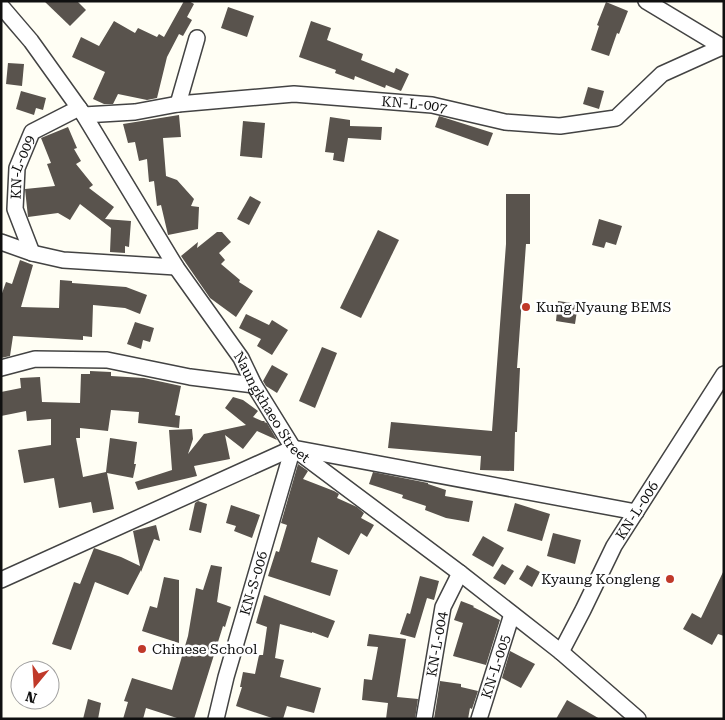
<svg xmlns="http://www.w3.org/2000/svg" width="725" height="720" font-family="'Roboto Serif',serif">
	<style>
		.building { fill: #59534d }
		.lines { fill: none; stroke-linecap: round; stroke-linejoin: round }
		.street-casing { stroke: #434343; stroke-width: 18 }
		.street { stroke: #fff; stroke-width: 15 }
		.poi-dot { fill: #c03929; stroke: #fff; stroke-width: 2 }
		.labels { text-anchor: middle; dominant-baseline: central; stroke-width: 5; stroke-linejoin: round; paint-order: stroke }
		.street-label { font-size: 14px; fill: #101010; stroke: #fff }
		.poi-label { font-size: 14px; fill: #101010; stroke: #fff; text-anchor: start }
	</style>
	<rect width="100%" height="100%" fill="#fffef4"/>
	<g class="building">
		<polygon points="44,1 77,1 86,10 70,26"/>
		<polygon points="184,1 189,1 194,4 187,17 192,20 183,36 179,34 167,57 157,98 147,100 118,94 113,104 104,104 93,99 105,72 72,57 81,37 99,46 114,21 135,33 138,28 157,37 159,34 164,37"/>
		<polygon points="606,2 628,11 619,34 617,33 609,56 591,50 599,26 597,25"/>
		<polygon points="228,7 254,16 247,37 221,28"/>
		<polygon points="311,21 331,28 327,40 363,54 361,60 394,73 396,68 409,74 401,91 386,85 385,88 355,76 354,80 335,73 336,70 299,57"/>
		<polygon points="8,63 24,64 22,86 6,84"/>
		<polygon points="588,87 604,91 599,109 583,104"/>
		<polygon points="21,91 46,98 43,110 36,108 34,115 16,109"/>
		<polygon points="179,115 181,137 163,138 166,176 177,180 194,199 191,206 199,207 198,229 168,235 161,205 157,206 154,181 149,182 147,159 139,161 135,142 128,143 123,124"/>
		<polygon points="439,116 493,133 488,146 435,127"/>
		<polygon points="330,117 350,120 350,126 382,127 381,140 348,138 344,162 333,160 334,153 325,152"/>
		<polygon points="243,121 265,123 262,158 240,156"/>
		<polygon points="68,127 77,148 74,149 81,161 76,164 93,185 89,188 114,207 105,219 131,221 129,247 125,246 125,253 110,252 111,228 80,204 70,220 58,213 28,217 25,189 55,186 47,164 51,163 41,138"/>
		<polygon points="506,194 530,194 530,244 526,244 517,368 520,368 517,432 515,432 514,471 480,470 481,456 388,448 391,422 492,431 506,244"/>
		<polygon points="250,196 261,202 249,225 237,219"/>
		<polygon points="599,219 622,226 616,245 606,242 604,248 592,245"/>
		<polygon points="378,230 399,240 361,318 340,308"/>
		<polygon points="217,232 222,232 231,242 219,253 225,260 221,264 240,280 239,282 253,291 236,317 210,298 181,256 198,242 197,248"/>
		<polygon points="20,260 33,265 21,307 59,308 60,280 72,281 72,283 126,287 147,295 140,314 125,308 93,305 92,337 83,336 83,340 13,336 10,356 1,358 1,296 6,282 12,284"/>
		<polygon points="558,301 578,304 575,324 556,321"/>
		<polygon points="246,314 269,325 272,320 288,330 272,355 257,346 261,339 239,328"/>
		<polygon points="135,322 154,328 150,342 143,340 141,349 127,344"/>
		<polygon points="322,347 337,353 315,408 299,401"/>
		<polygon points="272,365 288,374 277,393 266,386 263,381"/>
		<polygon points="90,371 111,372 111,376 144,378 181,386 175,415 180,416 179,428 138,423 139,412 111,410 108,431 80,428 80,438 76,438 83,477 106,472 110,438 137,442 134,464 136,464 133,478 107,473 114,509 93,513 91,502 59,508 54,478 24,483 18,450 51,445 51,419 27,421 26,411 1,416 1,392 21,388 20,378 40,377 42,402 80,403 81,374 90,374"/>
		<polygon points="233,397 243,400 258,411 253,417 262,421 265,421 264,422 267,423 277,440 257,431 243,449 225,435 230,459 194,466 197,476 138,490 135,482 172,470 169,430 192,429 193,439 188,454 204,434 246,425 225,408"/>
		<polygon points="298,464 308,471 303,479 334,491 339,494 337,498 357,507 364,513 361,518 374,525 367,537 361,533 349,555 318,537 311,562 338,570 330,596 268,576 276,551 279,552 287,525 281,523"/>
		<polygon points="373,472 428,483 428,484 446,490 445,496 473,501 469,522 446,518 425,510 426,506 402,498 403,495 369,484"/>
		<polygon points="198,501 207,504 201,533 189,530 195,503"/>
		<polygon points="515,503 550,514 542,541 507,531"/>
		<polygon points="231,505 260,515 252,538 234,531 236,526 226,523"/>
		<polygon points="156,525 160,541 154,539 141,572 141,570 128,595 95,582 71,650 52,644 74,582 80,584 94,548 121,557 140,566 133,531"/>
		<polygon points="553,533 581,540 575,564 547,556"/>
		<polygon points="483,536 504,548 493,567 472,555"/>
		<polygon points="502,564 514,571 505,585 493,578"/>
		<polygon points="211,565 222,567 217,602 231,607 225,627 223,626 194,719 180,719 146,708 143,719 123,719 128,702 124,701 132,678 172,690 188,636 196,588 203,590"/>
		<polygon points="527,565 540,572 532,587 519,579"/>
		<polygon points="724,570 724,636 718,634 712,645 683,629 692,613 701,618"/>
		<polygon points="420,576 439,581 434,600 427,598 415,638 400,634 407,613 410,614"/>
		<polygon points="164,577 179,580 179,643 142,631 150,606 157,608"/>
		<polygon points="264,595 335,621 328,638 312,632 312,633 280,624 275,658 284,660 280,677 321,688 314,713 287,706 283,719 275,719 236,706 242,687 240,687 243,672 255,674 259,655 263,655 267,627 256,623"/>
		<polygon points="461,601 474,606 473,607 500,620 486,665 453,656 463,623 454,620"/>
		<polygon points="369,634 406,639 397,697 418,699 415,719 386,719 388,703 362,700 364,679 372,680 378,647 367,646"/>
		<polygon points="510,651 535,664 521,688 502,678"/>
		<polygon points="440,681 461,684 461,687 478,691 472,709 470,708 468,719 434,719"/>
		<polygon points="88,699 101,703 98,719 83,719"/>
		<polygon points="567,700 600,719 556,719"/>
	</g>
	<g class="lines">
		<g class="street-casing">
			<g id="street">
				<polyline points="646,1 724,48"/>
				<path id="s1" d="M1 6 31 41 84 115 176 267 241 358 254 385 293 448 460 573 561 652 638 719"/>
				<polyline points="178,104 197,38"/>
				<path id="s2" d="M84 115 135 112 178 104 294 94 432 105 505 122 560 126 616 118 662 74 722 47"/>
				<polyline points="1,242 32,253 63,260 176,267"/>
				<path id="s3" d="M32 253 15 209 17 168 32 132 79 108"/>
				<polyline points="1,368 35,359 107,360 190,377 254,385"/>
				<polyline points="1,580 293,448 636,512"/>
				<path id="s4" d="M561 652 583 610 614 546 724 374"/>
				<path id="s5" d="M216 719 226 677 293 448"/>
				<path id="s6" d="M424 719 443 607 460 573"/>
				<path id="s7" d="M479 719 512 614"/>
			</g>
		</g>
		<use href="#street" class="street"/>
	</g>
	<g class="poi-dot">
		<circle cx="526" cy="307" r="5"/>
		<circle cx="670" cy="579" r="5"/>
		<circle cx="142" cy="649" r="5"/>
	</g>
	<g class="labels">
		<g class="street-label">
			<text stroke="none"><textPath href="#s2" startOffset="332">KN-L-007</textPath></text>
			<text stroke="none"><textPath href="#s3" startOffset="90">KN-L-009</textPath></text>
			<text stroke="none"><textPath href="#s1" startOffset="485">Naungkhaeo Street</textPath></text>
			<text stroke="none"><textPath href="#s4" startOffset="161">KN-L-006</textPath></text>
			<text stroke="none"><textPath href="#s5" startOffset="141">KN-S-006</textPath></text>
			<text stroke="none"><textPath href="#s6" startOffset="76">KN-L-004</textPath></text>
			<text stroke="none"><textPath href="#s7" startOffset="55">KN-L-005</textPath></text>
		</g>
		<g class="poi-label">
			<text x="536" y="307">Kung Nyaung BEMS</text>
			<text x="660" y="579" text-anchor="end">Kyaung Kongleng</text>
			<text x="152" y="649">Chinese School</text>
		</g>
	</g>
	<rect width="725" height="720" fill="none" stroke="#101010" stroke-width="5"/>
	<g transform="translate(35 685) rotate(198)"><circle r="24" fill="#ffffff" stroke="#9f9f9f"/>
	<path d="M0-4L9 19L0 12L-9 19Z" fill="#c03929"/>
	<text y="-8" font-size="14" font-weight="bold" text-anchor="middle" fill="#101010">N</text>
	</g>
</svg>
